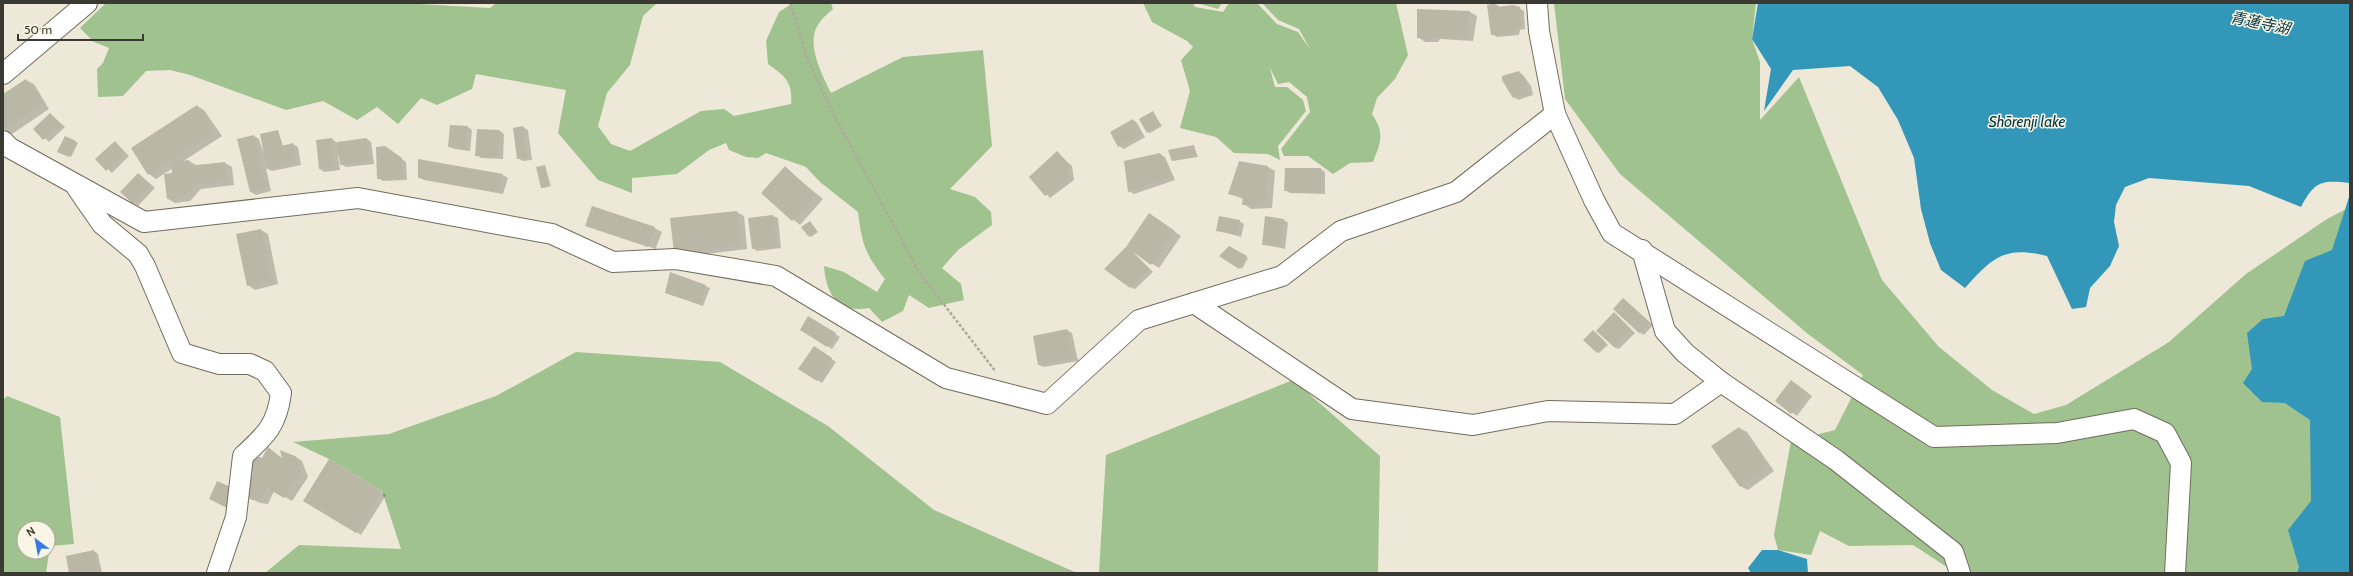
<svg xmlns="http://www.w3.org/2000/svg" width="2353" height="576" font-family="Cabin,'Noto Sans JP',sans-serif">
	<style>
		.green { fill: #a0c28e; fill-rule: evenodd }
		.water { fill: #3297b8 }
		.shadow { fill: #0003 }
		.building { fill: #bbb7a7 }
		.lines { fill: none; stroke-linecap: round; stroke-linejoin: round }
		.minor-casing { stroke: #716d5e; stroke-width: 22 }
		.path { stroke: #ada99d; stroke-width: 2.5; stroke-dasharray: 3 2; stroke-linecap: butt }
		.minor { stroke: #fff; stroke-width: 20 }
		.labels { text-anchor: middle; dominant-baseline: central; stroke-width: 3; stroke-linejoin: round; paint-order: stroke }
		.water-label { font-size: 15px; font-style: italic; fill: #053442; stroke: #faf6e5 }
	</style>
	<rect width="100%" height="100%" fill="#ede8d8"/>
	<g class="green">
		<path d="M106 3H401L490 8 496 3H657L643 16 630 65 607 93 598 126 611 144 630 151 701 111 724 109 734 116 791 104C793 82 785 76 768 64L766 41 779 12 793 3H831L833 9C829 13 823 17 820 22 804 42 822 74 831 93L903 57 983 50 992 146 950 189 975 197 991 212 992 225 958 250 942 268 961 284 964 300 929 308 909 295 903 311 882 322 869 308C838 314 826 294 824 266L844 272 877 292 885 279C865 254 862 244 858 212L820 182 806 167 766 153 758 158 746 157 729 150 726 143 709 150 677 174 632 178V193L598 180 558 133 566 90 476 74 472 89 437 105 421 98 398 124 377 107 357 120 323 101 286 110 190 75 170 70 146 71 123 96 98 97 97 69 103 63 109 48 94 42 80 28Z"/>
		<path d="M1143 3H1193L1195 7 1223 12 1229 3H1257L1277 24 1298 32 1310 49 1299 29 1278 20 1262 3H1396L1408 55 1395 79 1377 98 1372 114C1385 134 1381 141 1373 162L1350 163 1333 174 1308 156H1284L1281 149 1310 112 1307 97 1289 82 1278 84 1270 68 1275 87H1287L1303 100 1306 111 1278 146 1280 160 1268 154 1234 153 1216 137 1180 128 1190 91 1181 60 1193 47 1187 41 1152 22Z"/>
		<polygon points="1197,3 1222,3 1218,9"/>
		<polygon points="1554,3 1756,3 1752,39 1760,62 1760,120 1799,77 1882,280 1939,347 1992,390 2034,414 2066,405 2169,342 2246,274 2327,219 2350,207 2350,573 1956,573 1913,545 1849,546 1820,531 1811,555 1778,550 1774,535 1791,441 1835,430 1863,375 1808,334 1620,174 1565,99"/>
		<polygon points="576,352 720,362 828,426 934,510 1077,573 265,573 299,545 401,549 382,491 329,459 293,442 389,434 496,396"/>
		<polygon points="1293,380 1380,456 1378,573 1099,573 1106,455"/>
		<path d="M7 396 60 417 74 544 50 546 46 573H3V400ZM24 528H48V552H24Z"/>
	</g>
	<g class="water">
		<path d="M1758 3H2350V183C2321 180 2315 181 2301 207L2249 186 2149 178 2125 187 2116 205 2114 222 2119 246 2110 266 2090 288 2086 307 2072 309 2047 256C2004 245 1992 258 1965 288L1941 270 1930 243 1921 209 1914 158 1898 120 1878 87 1850 66 1793 70 1764 111 1771 69 1752 39Z"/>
		<polygon points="2350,194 2350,573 2297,573 2299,567 2288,530 2311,501 2310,420 2285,403 2262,402 2243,383 2252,369 2247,333 2263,319 2284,316 2305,261 2332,250"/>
		<polygon points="1762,550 1778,550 1807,559 1808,573 1751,573 1748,568"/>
	</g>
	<g class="shadow">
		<polygon points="1495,4 1500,7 1519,8 1524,11 1525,29 1520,30 1519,35 1497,37 1492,34"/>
		<polygon points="1418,10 1470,12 1477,16 1473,41 1440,39 1438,42 1425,42 1418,37"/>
		<polygon points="1519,72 1523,75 1531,86 1533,95 1518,100 1514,97"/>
		<polygon points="26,80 34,84 49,109 12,134 3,128 3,95"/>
		<polygon points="197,106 204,110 222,136 182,162 189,161 196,165 225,163 232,167 234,185 201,189 190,201 175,203 168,199 173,168 156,179 149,174 133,148"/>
		<polygon points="1153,112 1162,126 1150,133 1148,132"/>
		<polygon points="50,114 65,127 49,142 35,129"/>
		<polygon points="1133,120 1137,123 1145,137 1124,149 1119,146 1111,132"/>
		<polygon points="468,127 472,130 470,151 454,149 449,146"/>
		<polygon points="523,127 528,130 532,160 523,161 518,158"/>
		<polygon points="278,131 283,146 293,144 298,147 301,165 272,171 266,168 271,191 256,195 251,192 254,136 259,139 264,154 261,135"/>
		<polygon points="500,131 504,134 503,159 481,158 477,155"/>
		<polygon points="65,137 78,143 71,157 61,152"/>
		<polygon points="332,139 337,143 367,139 371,142 374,164 346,167 341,164 340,156 338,156 340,170 324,172 320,169"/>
		<polygon points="115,142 129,156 112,173 97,159"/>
		<polygon points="1194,146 1198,157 1173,161"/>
		<polygon points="390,150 406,162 407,180 383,181 378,178"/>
		<polygon points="1057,153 1072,166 1074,180 1050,198 1030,177"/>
		<polygon points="1160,154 1165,157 1175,180 1134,194 1129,191"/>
		<polygon points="419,160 503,175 508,178 503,194 424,180 419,177"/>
		<polygon points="545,166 551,186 544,188 541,187"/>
		<polygon points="1268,167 1275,171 1272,208 1251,209 1244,204 1244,199 1229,194"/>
		<polygon points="785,168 823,199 800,225 762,193"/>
		<polygon points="1321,169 1325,172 1325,194 1290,193 1285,190"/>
		<polygon points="139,174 155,188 138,206 134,203"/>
		<polygon points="737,212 744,216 747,249 682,257"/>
		<polygon points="1150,215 1181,236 1159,268 1130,249 1153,272 1135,289 1130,287 1126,248"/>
		<polygon points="773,216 778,218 781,248 757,251 753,248 749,219"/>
		<polygon points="1284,220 1288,223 1285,249 1263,244"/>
		<polygon points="1239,221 1244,224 1241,237 1217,230"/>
		<polygon points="810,222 818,232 811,237 808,236"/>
		<polygon points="587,225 654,228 662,232 655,250 653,248"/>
		<polygon points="261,230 268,234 278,284 255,290 248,285"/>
		<polygon points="1230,248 1248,258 1242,269 1221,256"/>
		<polygon points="705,286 710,288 703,306 666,293"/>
		<polygon points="1624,299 1653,325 1644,335 1639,332"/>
		<polygon points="1614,314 1635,333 1619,349 1614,347"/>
		<polygon points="809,317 840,337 832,349 801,329"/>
		<polygon points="1067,330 1072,333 1078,361 1044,367 1039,365"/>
		<polygon points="1595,332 1608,345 1599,353 1597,352"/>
		<polygon points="819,350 836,362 822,383 817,380"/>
		<polygon points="1796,384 1812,396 1797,416 1776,401"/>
		<polygon points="1739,428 1747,432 1774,471 1748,490 1740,486"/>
		<polygon points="269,448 283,459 295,456 302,461 308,477 292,501 274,491 268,504 260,503 252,499 262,460"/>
		<polygon points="330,460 386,495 361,535 305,501"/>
		<polygon points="94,551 98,554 102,573 70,573"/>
	</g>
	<g class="building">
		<polygon points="1495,3 1498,7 1513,5 1520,7 1521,26 1515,27 1515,33 1491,35 1487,5"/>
		<polygon points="1417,9 1470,11 1466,38 1432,36 1431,39 1417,38"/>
		<polygon points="1519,71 1526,82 1529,93 1513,98 1502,80 1502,76"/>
		<polygon points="26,79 43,104 4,130 3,94"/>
		<polygon points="197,105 216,132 148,175 131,148"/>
		<polygon points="1153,111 1160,125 1147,133 1139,119"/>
		<polygon points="50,113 61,124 43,140 33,129"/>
		<polygon points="1133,119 1141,134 1118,147 1110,132"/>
		<polygon points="450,125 468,126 466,149 448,147"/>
		<polygon points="523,126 527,158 517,159 513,128"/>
		<polygon points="477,129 500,130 498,157 475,156"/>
		<polygon points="278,130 282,145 277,147 293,143 296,162 267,169 260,134"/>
		<polygon points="254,135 267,189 250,192 237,139"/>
		<polygon points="65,136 76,141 69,157 57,152"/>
		<polygon points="332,138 335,167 319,169 316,140"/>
		<polygon points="367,138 370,161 340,165 337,142"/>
		<polygon points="115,141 125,153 106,171 95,159"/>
		<polygon points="1194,145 1196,156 1172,161 1168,150"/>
		<polygon points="385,146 402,158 403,178 377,179 376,147"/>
		<polygon points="1057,151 1068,163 1069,177 1045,196 1029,177"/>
		<polygon points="1160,153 1171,177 1128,192 1124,161"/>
		<polygon points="418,159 503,174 499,192 418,178"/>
		<polygon points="189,160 190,166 225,162 227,181 193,185 183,197 167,199 164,174 172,173 171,162"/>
		<polygon points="1239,161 1268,166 1265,204 1242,205 1243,196 1228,194"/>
		<polygon points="545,165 549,186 541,188 536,167"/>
		<polygon points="785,166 816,195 792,221 761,193"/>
		<polygon points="1285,168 1321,168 1320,192 1284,191"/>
		<polygon points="138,173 151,185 133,204 120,192"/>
		<polygon points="592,206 655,227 648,247 585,226"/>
		<polygon points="737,211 741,245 674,253 670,218"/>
		<polygon points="1149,213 1175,231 1151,265 1126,247"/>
		<polygon points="773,215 777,246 752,249 748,218"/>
		<polygon points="1219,216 1240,220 1237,235 1216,231"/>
		<polygon points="1265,216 1284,219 1280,247 1262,245"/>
		<polygon points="810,221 817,231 808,236 801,227"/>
		<polygon points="261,229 272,281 247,286 236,234"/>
		<polygon points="1229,246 1247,256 1239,269 1219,256"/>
		<polygon points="1126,247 1149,269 1130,288 1104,269"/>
		<polygon points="670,272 706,285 699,304 665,293"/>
		<polygon points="1623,298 1649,322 1639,333 1613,309"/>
		<polygon points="1614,312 1631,329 1614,347 1596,331"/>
		<polygon points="808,316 836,333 827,347 800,330"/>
		<polygon points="1067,329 1073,358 1038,365 1033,336"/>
		<polygon points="1593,330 1606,343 1597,353 1583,340"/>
		<polygon points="814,346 832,358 817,381 798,369"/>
		<polygon points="1791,380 1808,393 1791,414 1775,401"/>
		<polygon points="1739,427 1768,467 1740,487 1711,446"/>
		<polygon points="268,447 282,459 280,450 295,456 301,472 284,498 267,488 260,500 252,500 242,494 253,473 243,467 252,454 262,458"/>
		<polygon points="329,459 382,491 356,533 303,501"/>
		<polygon points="217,481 235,489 227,508 209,499"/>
		<polygon points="94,550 99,573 69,573 66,556"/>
	</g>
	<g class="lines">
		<g class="minor-casing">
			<g id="minor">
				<polyline points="1537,3 1539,31 1555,114 1594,200 1612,233 1934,437 2057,433 2134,419 2165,433 2181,463 2175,573"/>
				<polyline points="3,74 87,3"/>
				<polyline points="3,141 10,148 144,222 358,198 552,234 613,262 675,259 776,276 946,378 1047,404 1139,320 1282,276 1341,231 1456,192 1555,114"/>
				<path d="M77 188 102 224 138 254 145 266 182 353 219 364H250L265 371 281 393C277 425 266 435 243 456L236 517 217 573"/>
				<polyline points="1642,250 1665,331 1685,353 1721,382 1836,460 1953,552 1960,573"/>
				<polyline points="1194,303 1352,409 1473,425 1548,411 1675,414 1721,382"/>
			</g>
		</g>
		<polyline class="path" points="790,3 809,63 835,117 919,272 996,372"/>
		<use href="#minor" class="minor"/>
	</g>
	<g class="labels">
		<g class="water-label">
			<text transform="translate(2260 23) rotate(12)">青蓮寺湖</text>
			<text x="2027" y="122">Shōrenji lake</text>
		</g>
	</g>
	<rect width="2353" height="576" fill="none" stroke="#3b3933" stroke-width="8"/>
	<g transform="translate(36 540) rotate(328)"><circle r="19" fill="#faf6e5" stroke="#aeaa9e"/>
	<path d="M0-3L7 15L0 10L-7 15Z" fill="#3779e7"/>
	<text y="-6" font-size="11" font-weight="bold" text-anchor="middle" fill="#3b3933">N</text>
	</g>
	<path d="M18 34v6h125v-6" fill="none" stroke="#3b3933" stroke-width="2"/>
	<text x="24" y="34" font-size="12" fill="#3b3933" stroke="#faf6e5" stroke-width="3" paint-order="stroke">50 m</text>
</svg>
